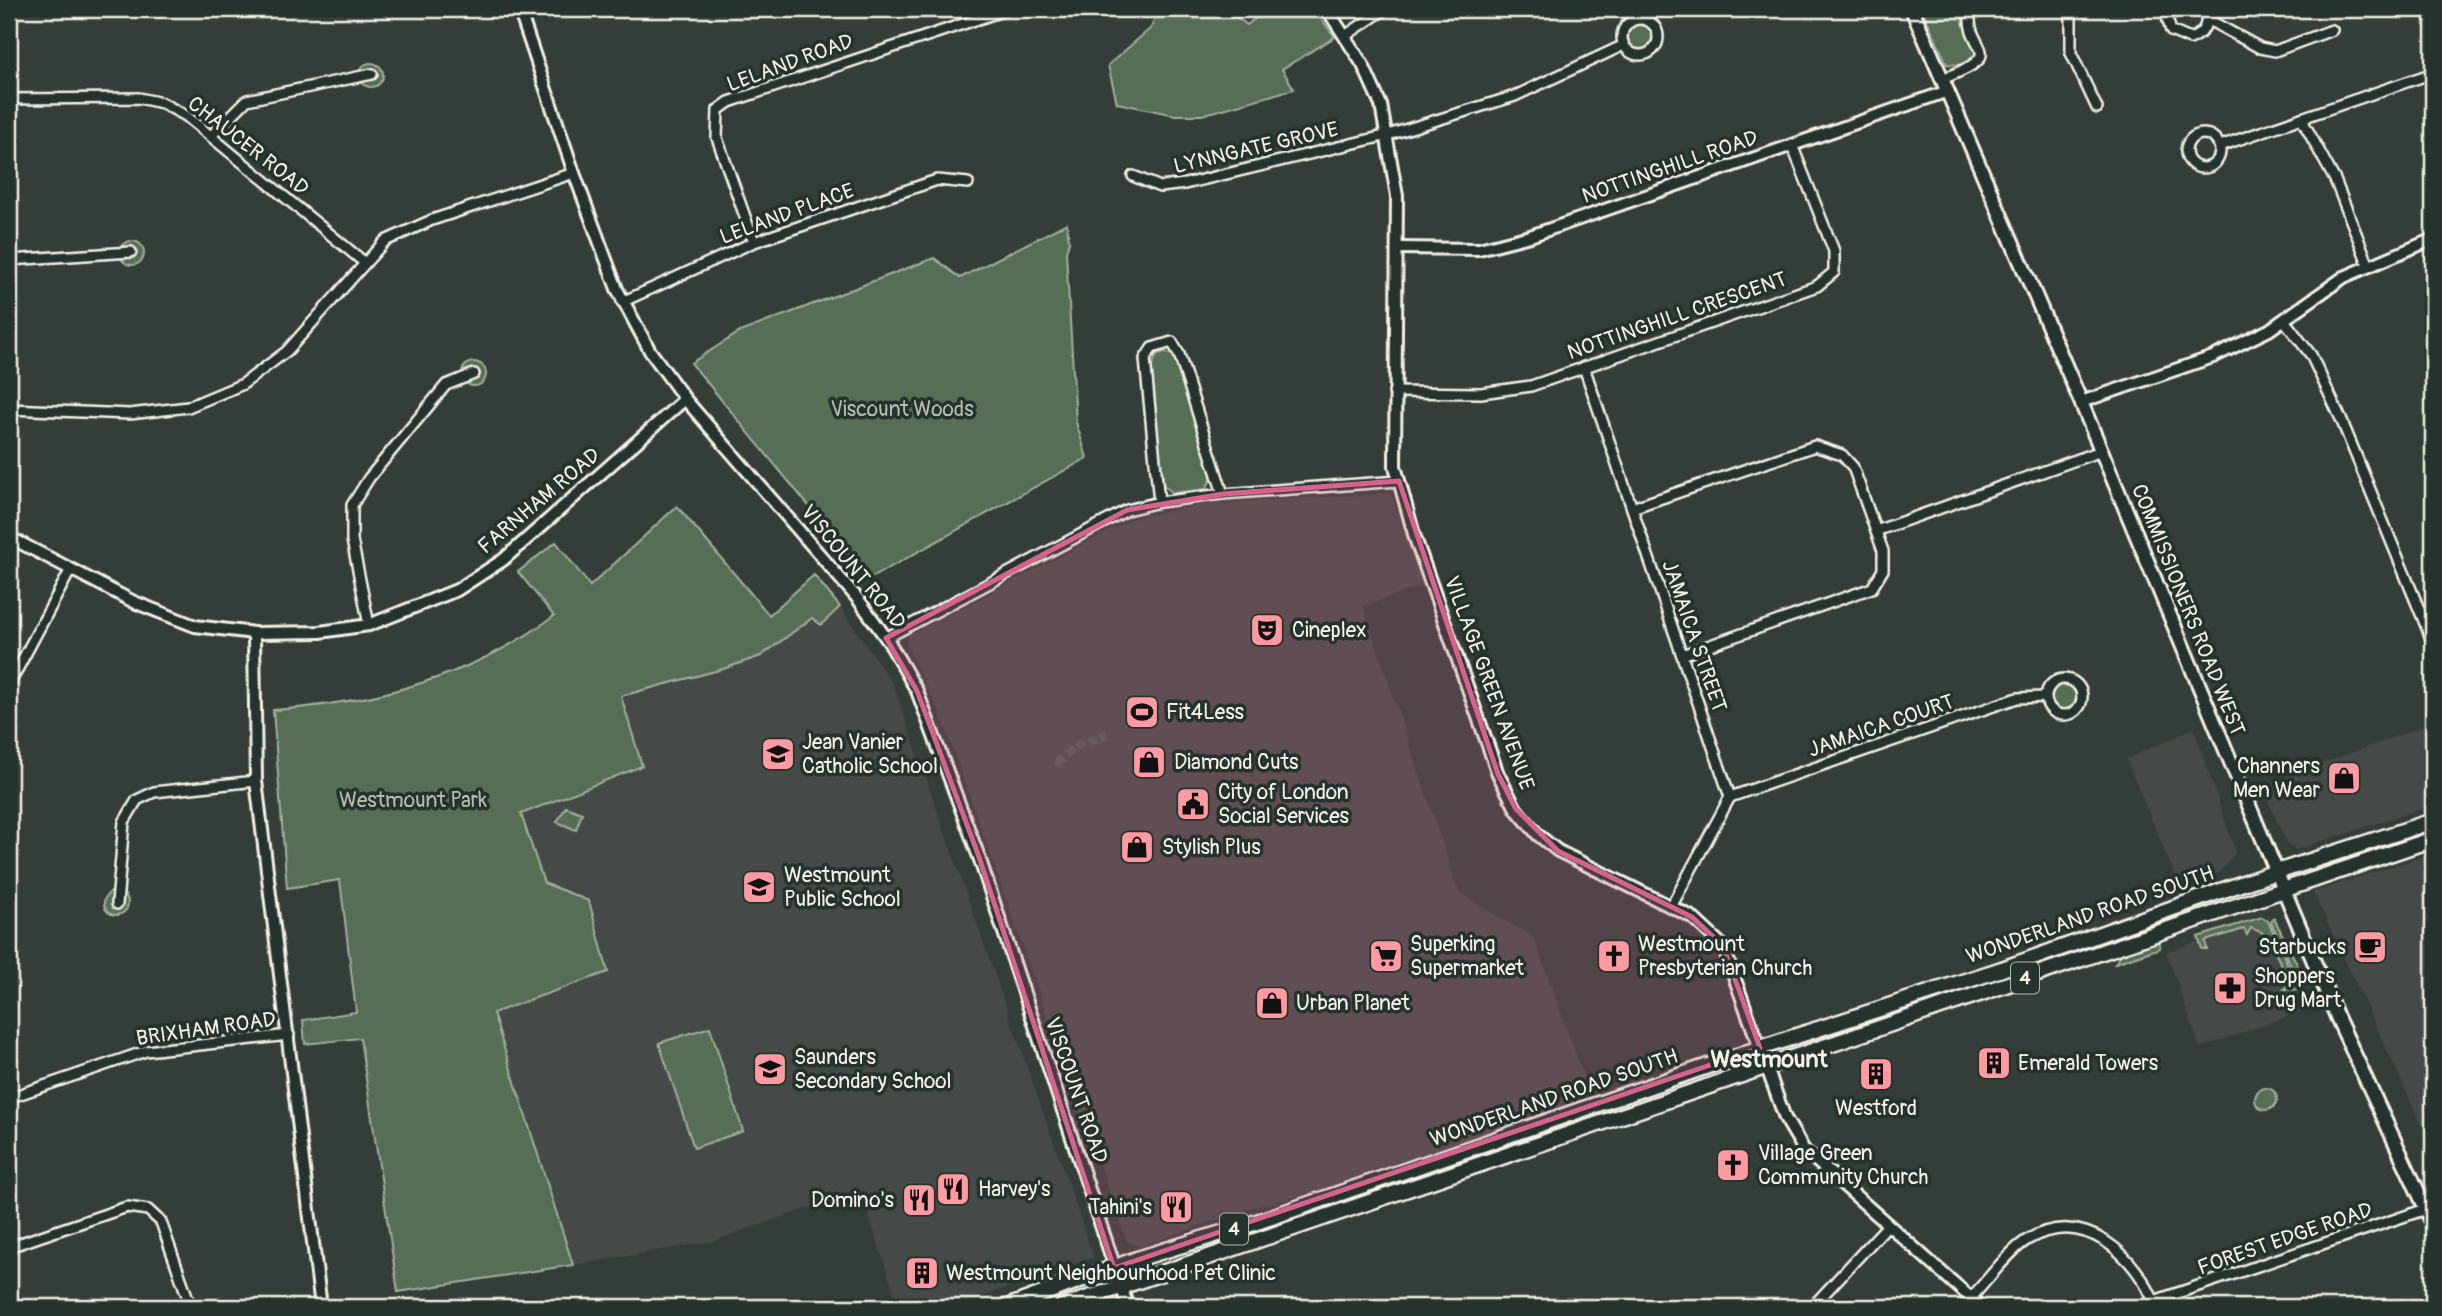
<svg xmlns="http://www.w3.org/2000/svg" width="2442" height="1316" font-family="Pangolin,sans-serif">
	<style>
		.built { fill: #454846 }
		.green { fill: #556e55; stroke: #a4b09e; stroke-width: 2 }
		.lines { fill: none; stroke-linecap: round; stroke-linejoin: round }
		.minor-tunnel { stroke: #515852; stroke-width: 9; stroke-dasharray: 9 4.5; stroke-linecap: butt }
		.minor-casing { stroke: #f4f1e8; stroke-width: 14 }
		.tertiary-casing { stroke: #f4f1e8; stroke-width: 16 }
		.secondary-casing { stroke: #f4f1e8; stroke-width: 18 }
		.primary-casing { stroke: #f4f1e8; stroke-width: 19 }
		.minor { stroke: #26332d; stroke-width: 9 }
		.tertiary { stroke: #26332d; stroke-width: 10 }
		.secondary { stroke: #26332d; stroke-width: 12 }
		.primary { stroke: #26332d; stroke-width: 14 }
		.marked { fill: #d4648c; fill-opacity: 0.2; stroke: #d4648c; stroke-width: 5; stroke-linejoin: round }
		.labels { text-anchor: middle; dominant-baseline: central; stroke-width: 7; stroke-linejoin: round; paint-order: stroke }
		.shield { fill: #26332d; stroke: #b6b8b0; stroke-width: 2 }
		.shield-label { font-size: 19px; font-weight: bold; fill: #f4f1e8 }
		.street-label { font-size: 21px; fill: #f4f1e8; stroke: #26332d }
		.park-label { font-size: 21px; fill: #b4bdad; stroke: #26332d }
		.poi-label { font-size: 21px; fill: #f4f1e8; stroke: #26332d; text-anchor: start }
		.neighbourhood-label { font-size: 23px; font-weight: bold; fill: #f4f1e8; stroke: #26332d }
	</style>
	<rect width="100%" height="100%" fill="#343d38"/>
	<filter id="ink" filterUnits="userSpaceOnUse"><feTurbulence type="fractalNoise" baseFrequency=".0143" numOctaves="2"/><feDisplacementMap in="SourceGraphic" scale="14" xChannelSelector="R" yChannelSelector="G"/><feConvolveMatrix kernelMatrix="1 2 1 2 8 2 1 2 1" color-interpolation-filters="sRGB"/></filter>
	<g filter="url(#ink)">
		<g class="built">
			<polygon points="1391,493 1423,586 1363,606 1459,893 1534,938 1585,1080 1594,1089 1557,1110 1373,1170 1342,1185 1246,1209 1140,1247 1127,1241 940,713 906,645 908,636 1134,518 1206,504"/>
			<polygon points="840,607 893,684 1094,1257 954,1307 899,1307 860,1190 711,1242 573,1265 493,1013 608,972 544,883 520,814 642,766 621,696 723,669 761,656 812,618 821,625"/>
			<polygon points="2424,726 2433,752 2433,805 2296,850 2287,844 2261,786"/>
			<polygon points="2194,728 2236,853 2219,873 2180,888 2126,759"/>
			<polygon points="2433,853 2433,1149 2313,892"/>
			<polygon points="2263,920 2306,1010 2200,1048 2166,952"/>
		</g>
		<g class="green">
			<polygon points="1158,9 1227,9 1247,25 1267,9 1314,9 1335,37 1282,69 1294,89 1202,115 1175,115 1117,103 1108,65 1151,28"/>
			<path d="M1922 9H1965L1961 17 1976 55C1971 64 1957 66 1947 64Z"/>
			<circle cx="1640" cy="37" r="12"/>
			<circle cx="371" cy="75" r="12"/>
			<polygon points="1067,223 1069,242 1066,252 1076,422 1087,458 869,579 691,363 740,332 934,258 960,278"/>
			<circle cx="132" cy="253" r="12"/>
			<polygon points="1166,352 1173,356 1179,369 1213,476 1206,489 1173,493 1163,485 1150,370 1157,354"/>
			<circle cx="474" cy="374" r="12"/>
			<path d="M677 506 769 615 814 575 840 607 821 625 812 618 761 656 723 669 621 696 642 766 521 814 544 883 589 901 608 972 493 1013 573 1265 398 1292 360 1038 305 1044 303 1020 356 1012 340 880 287 888 273 710C374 703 472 677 554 616L518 572 556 542 590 586Z"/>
			<circle cx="2064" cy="697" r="12"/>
			<polygon points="566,807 582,813 576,830 557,822"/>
			<circle cx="116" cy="903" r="12"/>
			<polygon points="2262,917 2268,921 2299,989 2296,990 2284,989 2289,983 2269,938 2261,940 2263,933 2251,928 2247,935 2244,929 2205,941 2207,949 2202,949 2198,937"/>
			<polygon points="2274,918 2306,982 2301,987 2271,922"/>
			<polygon points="2158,941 2160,948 2115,963 2122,953"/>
			<polygon points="710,1027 743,1131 694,1148 659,1043"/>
			<circle cx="2266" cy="1099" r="11"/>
		</g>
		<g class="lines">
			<polyline class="minor-tunnel" points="1056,765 1075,746 1107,734"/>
			<g class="minor-casing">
				<g id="minor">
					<polyline points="2071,9 2071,53 2097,108"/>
					<path d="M2170 9 2167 18 2171 31 2190 39C2204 34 2210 23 2204 9"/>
					<polyline points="2207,19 2260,48 2275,51 2332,30"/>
					<circle cx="1640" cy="37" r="18"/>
					<polyline points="1345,36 1385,9"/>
					<path d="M1942 79C2015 51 1962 51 1971 9"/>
					<polyline points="9,99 139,98 162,103 186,116 365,263"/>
					<polyline points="2301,118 2335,180 2369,266"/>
					<circle cx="2203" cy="151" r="17"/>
					<polyline points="211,136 247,100 372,74"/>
					<polyline points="2220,146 2433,73"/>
					<polyline points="1133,176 1160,187 1185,184 1388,135 1515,96 1624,45"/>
					<polyline points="754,242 717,138 718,110 729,102 1008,9"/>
					<polyline points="9,260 131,252"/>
					<polyline points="622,302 754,242 937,180 968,183"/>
					<polyline points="2284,320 2311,355 2341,419 2433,643"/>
					<polyline points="1584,367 1730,797 1671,907"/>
					<polyline points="1394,392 1481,393 1531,386 1817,286 1834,272 1834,251 1792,145"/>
					<polyline points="9,409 130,414 188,407 243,384 287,351 385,241 432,220 574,173"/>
					<polyline points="1159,502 1223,494"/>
					<polyline points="1632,508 1815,446 1842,455 1853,467 1883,551 1883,570 1872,588 1682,655"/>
					<polyline points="1876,531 2101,451"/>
					<polyline points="369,625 352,540 352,505 369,478 446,385 474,374"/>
					<polyline points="886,638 1127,510 1159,502 1145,359 1152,348 1172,342 1179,354 1223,494 1399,481"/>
					<circle cx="2064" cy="697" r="18"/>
					<polyline points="9,685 71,569"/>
					<polyline points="1730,797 2017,698 2045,697"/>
					<polyline points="117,904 124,822 137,800 154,792 256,781"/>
					<polyline points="9,1098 146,1051 289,1035"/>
					<polyline points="9,1247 127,1207 148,1210 161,1222 191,1307"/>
					<path d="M1971 1298C1986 1282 2009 1251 2027 1240 2084 1206 2137 1256 2156 1307"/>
					<polyline points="2154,1301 2426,1209"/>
					<polyline points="1812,1307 1888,1225"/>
				</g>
			</g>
			<g class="tertiary-casing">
				<g id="tertiary">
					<polyline points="519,9 574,173 617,289 650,351 685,399 858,599 889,642 917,691 979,857 1128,1307"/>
					<polyline points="1327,9 1363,65 1381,105 1397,196 1395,466 1415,538 1498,774 1516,809 1538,835 1558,851 1692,917 1723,946 1785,1118 1804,1150 1981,1307"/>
					<polyline points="521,15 539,9"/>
					<polyline points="1398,248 1479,249 1530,236 1948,91"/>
					<polyline points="2081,402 2213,357 2269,330 2344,277 2433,239"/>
					<polyline points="9,537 134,602 195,626 254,633 320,632 369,625 457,590 503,560 685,399"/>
					<polyline points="254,633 256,781 321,1307"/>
				</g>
			</g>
			<g class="secondary-casing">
				<polyline id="secondary" points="1912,9 2081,402 2337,1017 2433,1224"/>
			</g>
			<g class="primary-casing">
				<g id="primary">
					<polyline points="1007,1307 1137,1259 1254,1223 1760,1048 2002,969 2246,882 2433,821"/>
					<polyline points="1062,1307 2433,839"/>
				</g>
			</g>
			<use href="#minor" class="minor"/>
			<use href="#tertiary" class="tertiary"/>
			<use href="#secondary" class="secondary"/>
			<use href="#primary" class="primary"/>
		</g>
	</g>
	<path class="marked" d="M1399 481 1498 774 1516 809 1558 851 1692 917 1723 946 1760 1048 1114 1268 979 857 917 691 886 638 1127 510 1223 494Z"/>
	<defs>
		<g id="theatre-square" transform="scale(1.75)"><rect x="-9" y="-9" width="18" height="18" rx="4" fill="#ff9aa2" stroke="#26332d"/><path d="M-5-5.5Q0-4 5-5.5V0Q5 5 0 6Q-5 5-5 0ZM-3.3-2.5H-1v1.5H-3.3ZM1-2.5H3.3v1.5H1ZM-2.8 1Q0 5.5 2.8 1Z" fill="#111"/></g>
		<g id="stadium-square" transform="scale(1.75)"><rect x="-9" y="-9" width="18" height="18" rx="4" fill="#ff9aa2" stroke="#26332d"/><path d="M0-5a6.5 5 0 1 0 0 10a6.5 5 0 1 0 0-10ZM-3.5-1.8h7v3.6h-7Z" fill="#111"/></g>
		<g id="school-square" transform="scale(1.75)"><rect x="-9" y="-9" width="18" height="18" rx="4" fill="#ff9aa2" stroke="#26332d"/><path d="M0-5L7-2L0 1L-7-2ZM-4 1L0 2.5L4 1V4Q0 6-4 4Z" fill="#111"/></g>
		<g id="shop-square" transform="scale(1.75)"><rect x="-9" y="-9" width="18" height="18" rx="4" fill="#ff9aa2" stroke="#26332d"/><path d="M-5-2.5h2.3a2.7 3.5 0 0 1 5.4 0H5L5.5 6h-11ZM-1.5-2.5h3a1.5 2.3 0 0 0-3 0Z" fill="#111"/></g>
		<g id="civic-square" transform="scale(1.75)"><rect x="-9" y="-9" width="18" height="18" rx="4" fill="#ff9aa2" stroke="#26332d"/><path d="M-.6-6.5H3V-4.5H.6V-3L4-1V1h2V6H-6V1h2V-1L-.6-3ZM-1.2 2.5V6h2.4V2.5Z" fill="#111"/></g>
		<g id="cafe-square" transform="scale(1.75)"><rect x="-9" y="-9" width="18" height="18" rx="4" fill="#ff9aa2" stroke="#26332d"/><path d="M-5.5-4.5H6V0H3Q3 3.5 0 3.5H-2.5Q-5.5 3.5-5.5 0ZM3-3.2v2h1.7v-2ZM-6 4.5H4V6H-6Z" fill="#111"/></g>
		<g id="supermarket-square" transform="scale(1.75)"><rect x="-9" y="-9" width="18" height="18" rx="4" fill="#ff9aa2" stroke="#26332d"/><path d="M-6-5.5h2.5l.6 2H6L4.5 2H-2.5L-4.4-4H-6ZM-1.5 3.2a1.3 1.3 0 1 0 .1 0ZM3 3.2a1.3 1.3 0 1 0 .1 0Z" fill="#111"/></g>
		<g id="church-square" transform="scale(1.75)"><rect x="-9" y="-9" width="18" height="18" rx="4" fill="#ff9aa2" stroke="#26332d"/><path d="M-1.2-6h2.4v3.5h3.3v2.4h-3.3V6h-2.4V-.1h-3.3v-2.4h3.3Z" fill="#111"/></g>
		<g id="pharmacy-square" transform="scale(1.75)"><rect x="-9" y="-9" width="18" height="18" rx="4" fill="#ff9aa2" stroke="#26332d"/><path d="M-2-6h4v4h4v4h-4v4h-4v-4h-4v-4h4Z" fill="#111"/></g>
		<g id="building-square" transform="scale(1.75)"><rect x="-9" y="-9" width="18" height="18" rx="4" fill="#ff9aa2" stroke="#26332d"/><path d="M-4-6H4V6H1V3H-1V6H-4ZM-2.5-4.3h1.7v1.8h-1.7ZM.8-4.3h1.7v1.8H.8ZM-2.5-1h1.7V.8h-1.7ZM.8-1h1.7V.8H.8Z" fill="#111"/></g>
		<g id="restaurant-square" transform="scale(1.75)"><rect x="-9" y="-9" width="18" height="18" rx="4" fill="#ff9aa2" stroke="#26332d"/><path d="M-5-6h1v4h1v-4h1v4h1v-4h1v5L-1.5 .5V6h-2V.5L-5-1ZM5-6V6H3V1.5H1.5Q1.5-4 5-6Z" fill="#111"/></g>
	</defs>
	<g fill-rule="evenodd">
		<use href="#theatre-square" x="1267" y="630"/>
		<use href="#stadium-square" x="1142" y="712"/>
		<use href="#school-square" x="778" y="754"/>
		<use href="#shop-square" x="1149" y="762"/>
		<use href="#shop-square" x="2344" y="778"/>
		<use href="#civic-square" x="1193" y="804"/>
		<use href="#shop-square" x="1137" y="847"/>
		<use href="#school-square" x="759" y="887"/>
		<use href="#cafe-square" x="2370" y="947"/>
		<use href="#supermarket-square" x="1386" y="956"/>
		<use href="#church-square" x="1614" y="956"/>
		<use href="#pharmacy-square" x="2230" y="988"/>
		<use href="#shop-square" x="1272" y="1003"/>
		<use href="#building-square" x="1994" y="1063"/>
		<use href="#school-square" x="770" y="1069"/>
		<use href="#building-square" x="1876" y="1074"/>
		<use href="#church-square" x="1733" y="1165"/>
		<use href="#restaurant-square" x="953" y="1189"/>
		<use href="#restaurant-square" x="919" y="1200"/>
		<use href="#restaurant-square" x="1176" y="1207"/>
		<use href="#building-square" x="922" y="1273"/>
	</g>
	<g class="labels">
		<g class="shield">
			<rect x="2011" y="962.5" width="28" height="31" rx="5"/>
			<rect x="1220" y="1213.5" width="28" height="31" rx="5"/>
		</g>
		<g class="shield-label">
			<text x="2025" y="978">4</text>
			<text x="1234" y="1229">4</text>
		</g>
		<g class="street-label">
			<text transform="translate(790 63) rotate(-20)">LELAND ROAD</text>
			<text transform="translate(248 146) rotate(38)">CHAUCER ROAD</text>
			<text transform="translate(1256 148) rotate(-13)">LYNNGATE GROVE</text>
			<text transform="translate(1670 167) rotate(-19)">NOTTINGHILL ROAD</text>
			<text transform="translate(787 214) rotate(-20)">LELAND PLACE</text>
			<text transform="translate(1677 316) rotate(-19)">NOTTINGHILL CRESCENT</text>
			<text transform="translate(539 501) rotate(-40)">FARNHAM ROAD</text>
			<text transform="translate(853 567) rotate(51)">VISCOUNT ROAD</text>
			<text transform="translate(2188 610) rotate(68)">COMMISSIONERS ROAD WEST</text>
			<text transform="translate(1694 636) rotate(71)">JAMAICA STREET</text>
			<text transform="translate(1489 683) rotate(70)">VILLAGE GREEN AVENUE</text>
			<text transform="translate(1881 726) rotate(-19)">JAMAICA COURT</text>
			<text transform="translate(2090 915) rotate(-19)">WONDERLAND ROAD SOUTH</text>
			<text transform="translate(206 1029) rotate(-8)">BRIXHAM ROAD</text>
			<text transform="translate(1076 1090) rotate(71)">VISCOUNT ROAD</text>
			<text transform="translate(1554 1098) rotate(-19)">WONDERLAND ROAD SOUTH</text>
			<text transform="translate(2285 1239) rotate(-19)">FOREST EDGE ROAD</text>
		</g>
		<g class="park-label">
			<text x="902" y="409">Viscount Woods</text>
			<text x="413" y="800">Westmount Park</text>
		</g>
		<g class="poi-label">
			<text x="1292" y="630">Cineplex</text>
			<text x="1166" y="712">Fit4Less</text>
			<text x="802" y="742">Jean Vanier<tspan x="802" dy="24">Catholic School</tspan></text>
			<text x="1174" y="762">Diamond Cuts</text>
			<text x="2320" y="766" text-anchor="end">Channers<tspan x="2320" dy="24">Men Wear</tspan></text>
			<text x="1218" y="792">City of London<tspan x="1218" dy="24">Social Services</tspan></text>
			<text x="1162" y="847">Stylish Plus</text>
			<text x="784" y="875">Westmount<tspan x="784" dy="24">Public School</tspan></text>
			<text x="1410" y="944">Superking<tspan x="1410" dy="24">Supermarket</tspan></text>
			<text x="1638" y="944">Westmount<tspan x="1638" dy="24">Presbyterian Church</tspan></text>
			<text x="2346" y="947" text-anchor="end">Starbucks</text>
			<text x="2254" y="976">Shoppers<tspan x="2254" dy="24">Drug Mart</tspan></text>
			<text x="1296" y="1003">Urban Planet</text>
			<text x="794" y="1057">Saunders<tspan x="794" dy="24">Secondary School</tspan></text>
			<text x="2018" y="1063">Emerald Towers</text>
			<text x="1876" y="1108" text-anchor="middle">Westford</text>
			<text x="1758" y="1153">Village Green<tspan x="1758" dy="24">Community Church</tspan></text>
			<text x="978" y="1189">Harvey's</text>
			<text x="894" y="1200" text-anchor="end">Domino's</text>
			<text x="1152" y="1207" text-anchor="end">Tahini's</text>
			<text x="946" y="1273">Westmount Neighbourhood Pet Clinic</text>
		</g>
		<g class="neighbourhood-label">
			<text x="1769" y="1059">Westmount</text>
		</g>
	</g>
	<rect width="2442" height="1316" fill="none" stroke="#26332d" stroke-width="35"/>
	<rect x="18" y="18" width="2407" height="1281" fill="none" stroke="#f4f1e8" stroke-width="2.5" filter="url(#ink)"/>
</svg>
